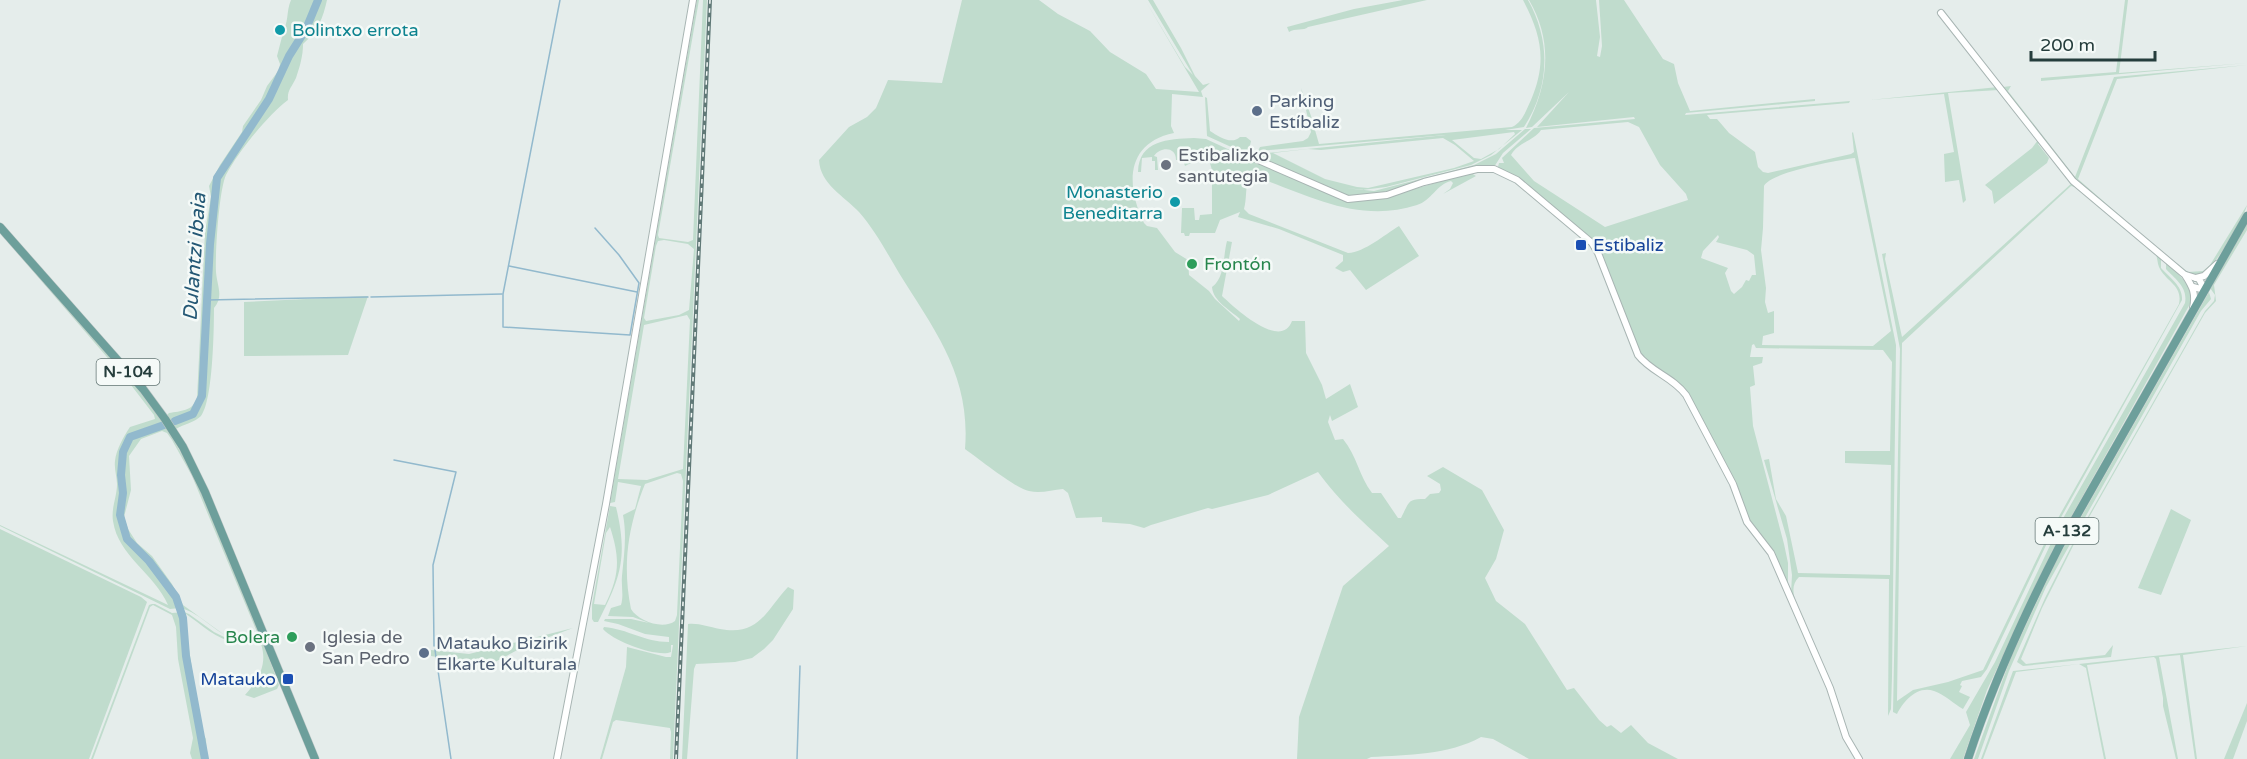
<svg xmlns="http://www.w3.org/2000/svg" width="2247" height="759" font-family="'Varela Round',sans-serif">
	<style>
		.green { fill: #c0dccd; fill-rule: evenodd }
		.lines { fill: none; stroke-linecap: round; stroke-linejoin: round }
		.stream { stroke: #92b9cd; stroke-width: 1.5 }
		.river { stroke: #92b9cd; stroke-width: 8 }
		.tertiary-casing { stroke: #a8b5b3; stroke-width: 8 }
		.primary-casing { stroke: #c2c9c8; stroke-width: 9 }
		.tertiary { stroke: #fff; stroke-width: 6 }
		.primary { stroke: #6d9f9b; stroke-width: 8 }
		.rail-casing { stroke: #607977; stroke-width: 4 }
		.rail { stroke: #f5faf8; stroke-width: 1.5; stroke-dasharray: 4.5; stroke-linecap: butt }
		.culture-dot { fill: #0f9aa8; stroke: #f5faf8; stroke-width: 2 }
		.service-dot { fill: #5c6f8a; stroke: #f5faf8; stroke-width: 2 }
		.worship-dot { fill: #6b7280; stroke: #f5faf8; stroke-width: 2 }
		.transit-dot { fill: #1a4fb4; stroke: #f5faf8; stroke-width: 2 }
		.leisure-dot { fill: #2e9e5b; stroke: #f5faf8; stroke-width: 2 }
		.labels { text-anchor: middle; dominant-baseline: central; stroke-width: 5; stroke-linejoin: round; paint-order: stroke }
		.shield { fill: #f5faf8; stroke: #637674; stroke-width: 1.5 }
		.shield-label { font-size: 16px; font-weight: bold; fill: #253d3c }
		.culture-label { font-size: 18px; fill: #0d838f; stroke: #f5faf8; text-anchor: start }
		.service-label { font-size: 18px; fill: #4e5e75; stroke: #f5faf8; text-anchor: start }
		.worship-label { font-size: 18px; fill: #5b616d; stroke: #f5faf8; text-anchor: start }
		.transit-label { font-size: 18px; fill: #164399; stroke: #f5faf8; text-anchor: start }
		.leisure-label { font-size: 18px; fill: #27864d; stroke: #f5faf8; text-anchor: start }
		.water-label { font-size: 20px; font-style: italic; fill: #245875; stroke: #f5faf8 }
	</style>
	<rect width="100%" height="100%" fill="#e5edeb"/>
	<g class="green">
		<path d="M291 0H327C323 18 318 31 303 44 303 56 300 66 296 78 292 87 287 90 288 100 268 115 238 152 226 175 219 190 215 254 216 272 217 286 224 296 214 308 214 329 213 401 201 416 194 423 184 424 176 429L166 416 169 413C181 411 192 411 197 399L205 232 211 197 209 186 220 165 242 132 243 126 261 100 267 86 279 70 280 64 277 56 283 33 282 32C289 24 286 11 291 0Z"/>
		<path d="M697 0H699L658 235 659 238 688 242 693 240 703 0H707L673 759H670L671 732 670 728 616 720 613 722 602 759H600L626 667 627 647 666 657H671L673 645H671V652C658 658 613 641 603 629L604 627C628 629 644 642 669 642V637L645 634 618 624 604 621 605 619H631L649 623 633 617 608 616 611 608 621 605C624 595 621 586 622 576 624 555 627 536 623 515L635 509 641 486 618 482 615 502 610 503ZM664 240 688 244 694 249 689 310 679 315 646 321 644 318 656 246 658 241ZM687 315 690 320 683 469 647 480 618 479 644 325ZM677 473 681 474 683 481 677 615 675 621C663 630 638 621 631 609 622 565 628 526 645 484Z"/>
		<path d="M962 0H1039L1058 14 1090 31 1110 52 1146 74 1156 89 1199 92 1145 0 1185 67 1193 75 1148 0H1153L1181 48 1195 76 1203 85 1210 83 1201 91 1203 97 1172 94 1171 126 1174 133C1125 143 1126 186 1144 223L1147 226 1157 228 1175 252 1188 260 1189 275 1209 291 1215 299 1239 321 1240 319C1230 310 1213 301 1212 287 1225 278 1223 256 1227 241L1232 242 1222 296C1235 308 1281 351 1292 321H1305L1306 353 1322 385 1326 399 1350 384 1358 407 1332 421 1330 415 1328 422 1335 440 1343 439C1357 456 1359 476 1372 493H1381L1398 518H1401C1409 503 1407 498 1425 499L1430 494 1439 493 1441 490 1440 484 1427 476 1443 467 1482 490 1504 530 1496 559 1485 578 1496 601 1525 624 1567 690 1574 688 1599 720 1607 727 1611 725 1621 733 1631 725 1648 743 1678 759H1529L1493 739 1481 737C1449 755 1407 755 1371 757L1367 759H1297L1299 717 1343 586 1389 546C1361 520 1341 503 1318 472L1268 495 1212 509 1208 508 1151 525 1144 528 1130 524 1102 522V517L1076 518 1068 493 1063 489C1052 490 1040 494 1029 491 1015 488 979 459 965 449 971 376 935 331 899 273 887 253 875 230 859 212 844 196 820 184 819 160L849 127 867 117 876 108 888 80 942 83Z"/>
		<path d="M1403 0H1427L1308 27C1304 31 1295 28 1289 32L1287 27 1354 9Z"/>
		<path d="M1523 0H1528C1551 41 1550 87 1524 127L1505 130H1522L1491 155 1471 165 1386 187 1362 190 1346 188 1374 191 1474 165 1496 154 1525 129H1531L1503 153 1494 167 1480 166 1385 193 1350 197 1256 157 1257 154 1446 135 1258 151 1260 147 1303 141 1308 138 1311 132 1301 88 1311 116 1319 144 1512 127C1523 122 1526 110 1531 100 1547 62 1542 36 1523 0ZM1514 132 1515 134 1499 149 1481 159 1474 158 1452 140ZM1443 138 1455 145 1474 161 1454 168 1368 188 1357 187 1325 179 1273 153 1308 149 1321 150Z"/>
		<path d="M1529 0H1596L1600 37 1597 56 1600 57 1602 46 1599 0H1624L1663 59 1674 64 1678 83 1690 111 1815 99V101L1686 113 1685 115 1850 101 1849 103 1707 115 1710 119H1717L1729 133 1755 152 1758 167 1763 172 1768 173 1851 154 1854 152 1852 133 1853 132 1896 345 1892 676 1891 709 1888 716 1889 579 1799 577C1786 589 1799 609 1805 622L1803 621 1791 593 1792 575 1787 539 1764 460 1769 459 1776 499 1786 516 1798 573 1890 575 1891 465 1845 463V451H1890L1892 362 1883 350 1756 348 1754 344 1752 345 1750 357H1763L1762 363 1753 366 1755 385 1750 387 1753 426 1784 544 1788 563V586C1779 565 1771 543 1753 529L1688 395 1653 367 1638 352 1597 247 1521 181 1498 167 1499 163H1504L1502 158 1534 128 1635 119 1634 117 1537 127 1569 92 1532 127 1526 128C1548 85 1554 43 1529 0ZM1628 122 1639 127 1660 165 1686 194 1688 200 1605 227 1534 181 1511 155C1518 142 1534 141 1541 130ZM1855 158 1891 331 1873 346 1762 345 1763 336 1774 333V311L1768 313 1765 302 1766 288 1761 250 1763 228 1764 186C1771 172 1838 160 1855 158ZM1718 235 1719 237 1716 242 1747 250 1754 255 1756 275H1752L1749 281 1746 280 1742 287 1734 294 1731 291 1725 273 1728 268 1701 258 1703 251Z"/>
		<polygon points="2125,0 2128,0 2119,73 2247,63 2041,81 2041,78 2116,72"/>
		<path d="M2247 65 2117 79 2078 179 2156 247 2188 272 2203 271 2210 265 2247 205C2245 216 2214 269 2203 273 2195 277 2188 273 2181 269L2076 181 2003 87 2011 86 2008 91 2075 177 2114 77Z"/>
		<polygon points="1998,87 2041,141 2038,144 2049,158 2047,163 1994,204 1992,191 1985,185 2032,148 2038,140 1999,90 1948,93 1966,200 1963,203 1959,180 1945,182 1944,154 1954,152 1944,94 1870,100"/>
		<path d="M1205 97 1207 98 1210 131C1219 137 1232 145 1240 137H1246L1251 141 1249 150 1240 151 1207 136Z"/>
		<path d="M1194 138 1206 139 1232 151 1233 156H1242L1349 201 1386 197 1471 173 1476 176 1443 194 1450 189 1453 183 1451 181C1437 184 1431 201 1417 205 1359 224 1308 195 1254 176L1249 177C1245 188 1247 198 1244 209L1249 214 1348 253C1365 252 1384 235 1399 226L1419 256 1366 290 1350 270 1343 272 1335 268 1343 261V255L1279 229 1238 217 1240 212 1220 220 1215 233H1190L1189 236H1185L1184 233H1181L1182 208H1194L1195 220H1199L1200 215 1212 214V170L1209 160H1202L1201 158 1185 166 1183 160H1176C1176 146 1160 147 1154 156L1157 157 1158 170H1155V161H1152V157L1142 158 1141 172H1138C1139 140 1168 139 1194 138Z"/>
		<path d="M2073 182 2161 257V268C2170 278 2183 286 2182 300L2049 539 1987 669 1981 677 1962 681 1960 685 1962 686 1959 692 1970 697 1963 709C1954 704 1944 694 1934 691 1917 685 1903 702 1897 714L1893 712 1900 349 1882 254 1886 253 1885 259 1902 337ZM2071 186 2075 187 2155 253C2158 258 2157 262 2159 267 2166 282 2183 285 2179 304L2049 534 1983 670 1948 682 1913 690 1897 701 1902 343Z"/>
		<polygon points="2247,224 2247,230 2214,285 2216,301 2205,313 2075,542 2042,608 2021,659 2026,664 2105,655 2113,645 2111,657 2023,666 2017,662 2045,598 2073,543 2205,311 2214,301 2215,295 2210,288"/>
		<path d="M0 233 134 384 167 428 195 478 261 637C232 655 209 617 184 609 180 607 175 609 170 609L0 526V525L168 605C155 574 118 556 113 521 111 508 117 497 117 484 117 477 114 469 115 461 116 450 124 436 130 427L155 419 154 415 131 385ZM162 431 167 433 172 440 192 476 259 637 245 640 226 636 183 605 172 584 152 556 137 543 128 529 124 517 131 490 129 456 141 439Z"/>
		<path d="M2166 263C2178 275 2195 285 2190 304L2052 551 1987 690 1963 759H1950L1970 725 1966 712 1995 662 2061 522 2185 303C2188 287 2175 279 2166 269Z"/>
		<polygon points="2209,292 2211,299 2201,311 2046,587 2009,671 1978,759 1974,759 2011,657 2055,563"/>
		<polygon points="368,296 348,355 244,356 244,302"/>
		<path d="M610 506 616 507C628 557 621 577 598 622H594L592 619V605ZM610 527C620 558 620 575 605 605L594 604 606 533Z"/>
		<polygon points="2171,509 2191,520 2161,595 2138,588"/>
		<polygon points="0,529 141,597 147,602 89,759 0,759"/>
		<path d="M788 587 794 590 793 609 773 640 764 649 752 658 735 662 696 664 694 669 687 759H682L688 624C700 623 708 627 720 629 759 636 765 612 788 587Z"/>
		<path d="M152 604H155L172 613 184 612 189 614 214 632 230 640 250 643 263 642 279 685 277 689 254 698 245 695C258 681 268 664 261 644 253 643 245 644 236 643 216 639 202 625 186 614L184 615 201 730 206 739 207 759H192L190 753 193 738 178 659 176 627 172 615 153 605 150 607 93 759H91L149 605Z"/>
		<polygon points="573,628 525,646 495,662 478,664 431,656 431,650 469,654"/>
		<polygon points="2247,646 2183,655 2197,759 2195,759 2180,655 2159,657 2178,759 2176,759 2163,706 2163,698 2156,659 2154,657 2087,665 2106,759 2104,759 2086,668 2079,664 2016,672 1983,759 1981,759 2013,671"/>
		<polygon points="2247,703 2247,721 2233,759 2224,759"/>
	</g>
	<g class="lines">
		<g class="stream">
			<polyline points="560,0 503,294 503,327 630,335 639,283 619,255 595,228"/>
			<polyline points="509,266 637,292"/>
			<polyline points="371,297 502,294"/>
			<polyline points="207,300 368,297"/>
			<polyline points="394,460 456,472 433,565 434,646"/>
			<polyline points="435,650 451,759"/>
			<polyline points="797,759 800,666"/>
		</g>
		<g class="river">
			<polyline points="175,421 193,414 202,396 210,244 217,178 269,99 289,56 306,29 318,0"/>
			<polyline points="164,425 130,437 123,452 121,475 123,493 120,515 127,539 149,561 176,597 183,618 186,656 205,759"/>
		</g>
		<g class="tertiary-casing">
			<g id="tertiary">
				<path d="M1941 13 2073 181 2185 275C2193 287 2196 294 2193 308"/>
				<path d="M1249 156 1348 199 1387 195 1424 182 1477 169H1494L1517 180 1592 243 1598 253 1638 355C1651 372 1673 377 1686 395L1733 484 1747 522 1771 553 1830 688 1846 737 1859 759"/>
				<polyline points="2186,275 2199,279 2205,290 2193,287"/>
				<polyline points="2196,278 2204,276 2217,264"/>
				<polyline points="557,759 606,504 693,0"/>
			</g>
		</g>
		<g class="primary-casing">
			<g id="primary">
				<polyline points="0,227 143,389 165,419 183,447 205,492 315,759"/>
				<path d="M1968 759C1992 685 2024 615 2060 545L2247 216"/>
			</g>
		</g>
		<use href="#tertiary" class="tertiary"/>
		<use href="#primary" class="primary"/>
		<g class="rail-casing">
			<polyline id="rail" points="676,759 710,0"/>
		</g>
		<use href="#rail" class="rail"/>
	</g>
	<g class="culture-dot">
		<circle cx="280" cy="30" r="6"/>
		<circle cx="1175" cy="202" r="6"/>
	</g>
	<g class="service-dot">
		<circle cx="1257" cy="111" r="6"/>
		<circle cx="424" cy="653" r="6"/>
	</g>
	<g class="worship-dot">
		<circle cx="1166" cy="165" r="6"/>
		<circle cx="310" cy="647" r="6"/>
	</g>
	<g class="transit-dot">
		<rect x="1575" y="239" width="12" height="12" rx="3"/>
		<rect x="282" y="673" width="12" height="12" rx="3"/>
	</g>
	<g class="leisure-dot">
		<circle cx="1192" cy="264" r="6"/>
		<circle cx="292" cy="637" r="6"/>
	</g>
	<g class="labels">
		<g class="shield">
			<rect x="96.5" y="359" width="63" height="26" rx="4.5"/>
			<rect x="2035.5" y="518" width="63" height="26" rx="4.5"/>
		</g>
		<g class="shield-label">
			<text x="128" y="372">N-104</text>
			<text x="2067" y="531">A-132</text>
		</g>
		<g class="culture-label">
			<text x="292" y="30">Bolintxo errota</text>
			<text x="1163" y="192" text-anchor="end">Monasterio<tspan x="1163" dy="21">Beneditarra</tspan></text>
		</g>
		<g class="service-label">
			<text x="1269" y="101">Parking<tspan x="1269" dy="21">Estíbaliz</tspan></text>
			<text x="436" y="643">Matauko Bizirik<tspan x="436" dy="21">Elkarte Kulturala</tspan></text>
		</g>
		<g class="worship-label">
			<text x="1178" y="155">Estibalizko<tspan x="1178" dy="21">santutegia</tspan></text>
			<text x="322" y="637">Iglesia de<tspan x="322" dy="21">San Pedro</tspan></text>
		</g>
		<g class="transit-label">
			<text x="1593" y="245">Estibaliz</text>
			<text x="276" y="679" text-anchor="end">Matauko</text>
		</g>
		<g class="leisure-label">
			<text x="1204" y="264">Frontón</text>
			<text x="280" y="637" text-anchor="end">Bolera</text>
		</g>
		<g class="water-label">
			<text transform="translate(195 257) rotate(-86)">Dulantzi ibaia</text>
		</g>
	</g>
	<path d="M2031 51v9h124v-9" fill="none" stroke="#253d3c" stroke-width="3"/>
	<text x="2040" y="51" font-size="18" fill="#253d3c" stroke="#f5faf8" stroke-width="4.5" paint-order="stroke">200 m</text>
</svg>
